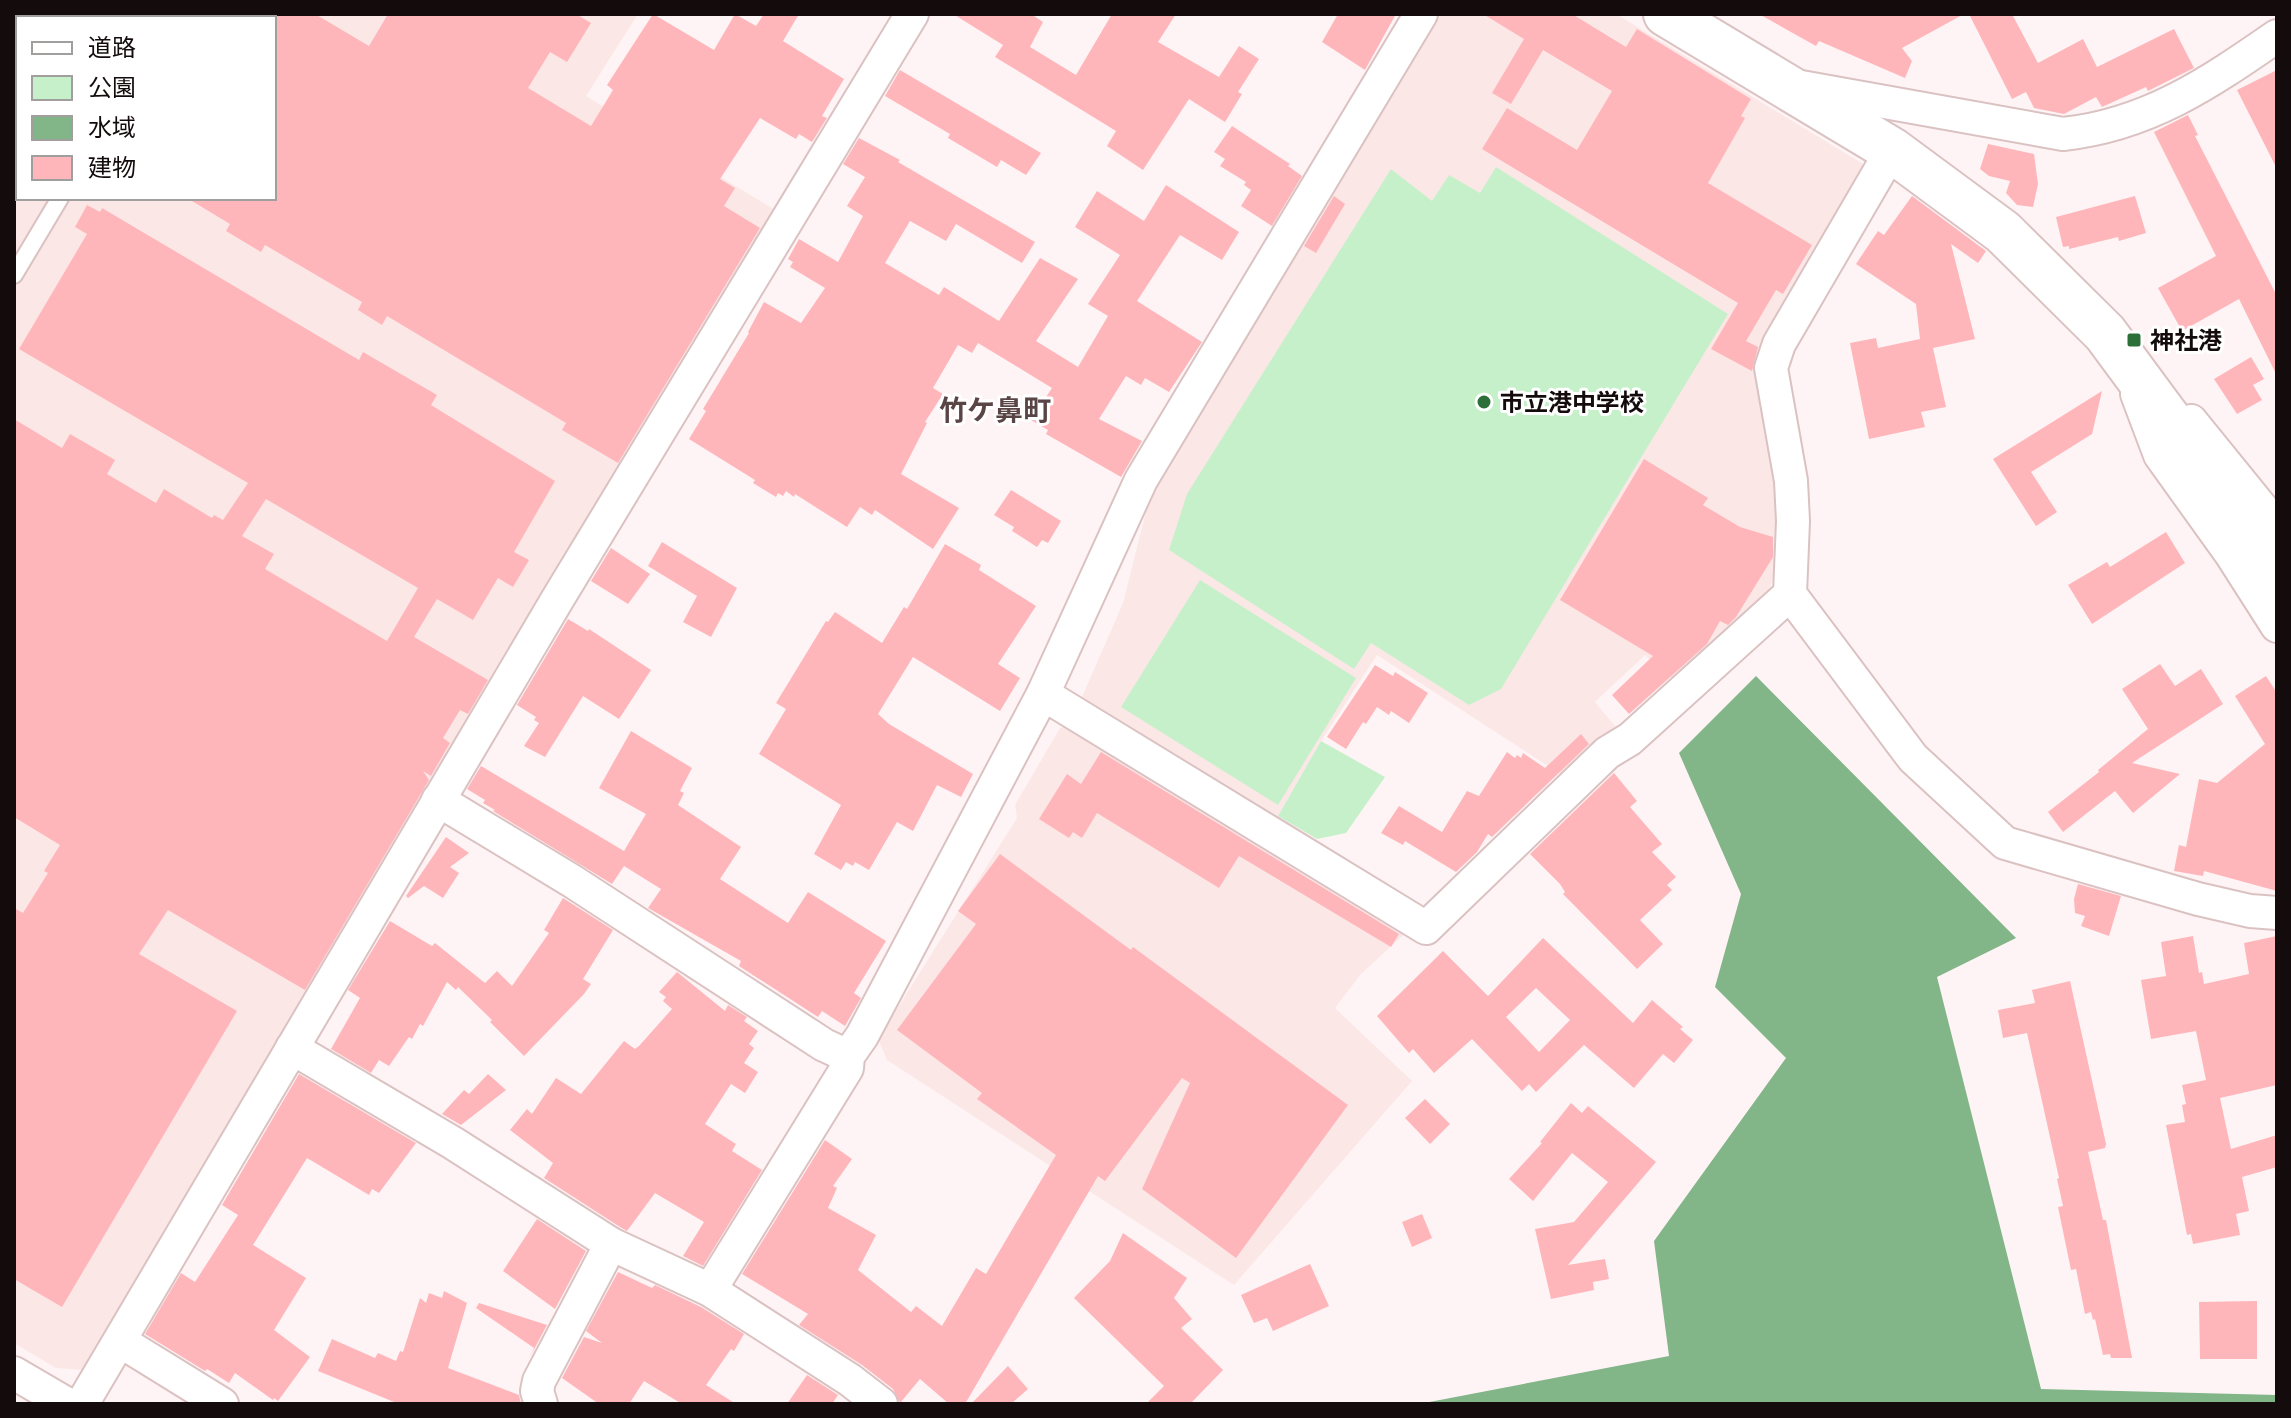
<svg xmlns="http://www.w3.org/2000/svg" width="2291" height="1418" font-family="'Public Sans','Noto Sans JP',sans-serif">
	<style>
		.built { fill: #fce7e7; fill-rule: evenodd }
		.green { fill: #c6f0ca }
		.water { fill: #82b588 }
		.building { fill: #ffb6ba; fill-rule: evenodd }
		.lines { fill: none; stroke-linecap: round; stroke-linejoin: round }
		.service-casing { stroke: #dbc2c2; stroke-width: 20 }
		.minor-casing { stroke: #dbc2c2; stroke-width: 36 }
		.secondary-casing { stroke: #dbc2c2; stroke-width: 48 }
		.service { stroke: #fff; stroke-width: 16 }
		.minor { stroke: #fff; stroke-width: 32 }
		.secondary { stroke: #fff; stroke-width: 44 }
		.poi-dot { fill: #2d6f39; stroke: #fff; stroke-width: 3 }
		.labels { text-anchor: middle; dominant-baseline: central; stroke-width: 6; stroke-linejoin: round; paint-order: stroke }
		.poi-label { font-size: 24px; font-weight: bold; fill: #140c0c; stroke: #fff; text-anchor: start }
		.quarter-label { font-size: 28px; font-weight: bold; fill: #5a4546; stroke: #fff }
	</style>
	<rect width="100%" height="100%" fill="#fff4f5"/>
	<g class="built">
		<path d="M14 14H638L586 96 782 214 84 1370 56 1368 14 1343ZM18 18H274V198H18Z"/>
		<polygon points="1434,14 1616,14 1868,167 1770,338 1780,505 1777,562 1767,599 1676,682 1645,655 1595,702 1620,732 1568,779 1377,655 1321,741 1278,816 1082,697 1123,603 1151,492"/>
		<polygon points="1074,724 1412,927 1361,974 1335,1008 1412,1081 1234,1285 887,1060 878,1039 1017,818 1015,805 1060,728"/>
	</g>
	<g class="green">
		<polygon points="1496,167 1728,314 1501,689 1469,705 1371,643 1354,669 1169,550 1187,494 1391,169 1432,201 1449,175 1480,193"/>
		<polygon points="1200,580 1356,678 1278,805 1121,707"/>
		<polygon points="1321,741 1385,777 1346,833 1317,839 1278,816"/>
	</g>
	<polygon class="water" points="1756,676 2016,938 1937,977 2041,1389 2277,1395 2277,1404 1419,1404 1669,1356 1654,1241 1786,1058 1715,987 1741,894 1679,753"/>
	<g class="building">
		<polygon points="274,14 315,14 369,46 388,14 576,14 591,23 567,62 550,52 528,88 591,126 613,90 607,85 653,14 714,50 735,14 756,26 764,14 799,14 783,41 844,79 822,116 827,118 812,142 799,134 796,139 760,118 720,179 735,188 724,206 760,228 618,463 562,430 566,423 387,316 382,325 358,310 362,302 265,245 261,252 226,231 230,224 187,198 274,198"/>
		<polygon points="953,14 1031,14 1043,22 1030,47 1076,75 1112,14 1176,14 1158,42 1219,77 1239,46 1259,59 1238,92 1242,94 1225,122 1189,99 1143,170 1107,146 1116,131 995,57 1003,45"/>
		<polygon points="1338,14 1396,14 1365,70 1322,42"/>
		<polygon points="1483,14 1572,14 1626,47 1637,29 1751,99 1741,116 1745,118 1708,183 1812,245 1783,294 1776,290 1746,341 1758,347 1752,371 1711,349 1738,303 1482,149 1507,108 1577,150 1612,91 1543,50 1511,104 1492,93 1524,39"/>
		<polygon points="1759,14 1964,14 1902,48 1912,61 1905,78 1819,41 1816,46"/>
		<polygon points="1969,14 2012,14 2038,63 2083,39 2097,67 2174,29 2194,68 2148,91 2146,87 2102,107 2096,97 2064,114 2034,108 2026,92 2012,99"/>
		<polygon points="900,70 1041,153 1026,175 1001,160 997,167 948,138 950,134 885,96"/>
		<polygon points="2277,70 2277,169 2237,90"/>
		<polygon points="2188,115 2198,135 2195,136 2277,296 2277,376 2239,299 2182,331 2158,288 2216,256 2154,132"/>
		<polygon points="1232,126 1290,164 1288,166 1302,176 1272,226 1241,206 1251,190 1244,185 1246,182 1220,166 1225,159 1214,152"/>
		<polygon points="859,138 900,160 898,162 1035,242 1022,263 956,224 946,241 910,221 885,263 939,295 944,287 999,321 1040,258 1078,279 1036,341 1078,367 1108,316 1088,304 1120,255 1075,227 1097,191 1144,221 1166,185 1239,232 1222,260 1180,235 1137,301 1202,342 1169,392 1145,378 1141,385 1126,376 1099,419 1142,441 1121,477 1046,434 1048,430 1031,420 1052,388 978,343 972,353 958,345 933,388 943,394 925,422 927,423 901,474 959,508 933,549 875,510 872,515 860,507 847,527 795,494 794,497 786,491 783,496 778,493 776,497 753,483 755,480 689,439 706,411 703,409 749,333 748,332 764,302 801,323 825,288 790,267 793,262 788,259 799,239 838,262 863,216 847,206 865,177 843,164"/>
		<polygon points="1988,144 2034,154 2038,184 2033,207 2017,205 2006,193 2010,181 1989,176 1980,169"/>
		<polygon points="1334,196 1345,204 1316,253 1304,246"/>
		<polygon points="1912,196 1986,251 1978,263 1951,244 1975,339 1933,348 1946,407 1921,412 1925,427 1869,439 1850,343 1876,338 1878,348 1920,339 1916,304 1856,264 1878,231 1884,235"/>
		<polygon points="2135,196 2146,233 2119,241 2118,237 2069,249 2069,246 2063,247 2056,217"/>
		<path d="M87 205 100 212 102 208 359 360 363 352 437 395 431 405 555 481 514 552 529 560 513 587 498 578 473 620 437 599 414 637 488 680 468 714 460 710 443 738 450 743 431 776 423 771 429 780 305 990 168 910 139 954 237 1011 62 1307 14 1279V908L23 913 48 873 44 871 60 845 14 817V419L62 448 70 434 115 460 107 474 156 503 164 489 212 518 214 515 223 520 248 483 19 349 87 234 75 227ZM266 499 418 588 387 641 265 569 274 554 242 536Z"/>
		<polygon points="2251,357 2264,379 2253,385 2262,400 2237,414 2214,379"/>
		<polygon points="2102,391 2092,434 2031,472 2057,512 2036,526 1993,459"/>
		<polygon points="1644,459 1708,498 1703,505 1740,527 1773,537 1773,557 1736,617 1728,625 1720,621 1707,644 1629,714 1612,695 1653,656 1560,600"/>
		<polygon points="1011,490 1061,521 1048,543 1042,540 1037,547 1012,531 1014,527 994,515"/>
		<polygon points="2166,532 2185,563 2092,624 2068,585 2107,562 2110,567"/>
		<polygon points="662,542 737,588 711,637 683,622 697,596 648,566"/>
		<polygon points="945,544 981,565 979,570 1036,606 998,664 1020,678 1000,711 913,657 878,714 889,724 973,774 961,797 937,785 913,831 897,822 869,870 855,862 853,866 846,862 841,870 814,854 841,805 759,754 786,709 776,703 826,621 828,622 835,612 882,643 904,607 907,609"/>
		<polygon points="611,548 650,574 628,604 591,581"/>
		<polygon points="568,619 588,631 589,629 651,670 619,719 583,696 545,757 524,746 539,723 534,720 536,717 517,705"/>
		<polygon points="2160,664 2175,686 2201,669 2223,704 2132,763 2180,774 2133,813 2115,791 2063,832 2048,812 2099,772 2098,770 2148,729 2122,689"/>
		<polygon points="1375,665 1393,676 1395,672 1428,693 1409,723 1391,711 1389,715 1377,707 1366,724 1363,722 1346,749 1327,737"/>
		<polygon points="2266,676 2277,693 2277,891 2204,871 2203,876 2174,871 2179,845 2186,847 2199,779 2217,783 2265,744 2235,696"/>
		<polygon points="631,731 692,768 680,791 684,793 678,805 741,847 720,879 788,923 808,892 886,941 854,993 861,998 845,1026 822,1011 818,1017 739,966 741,961 648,908 661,889 624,866 612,884 493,811 495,810 483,803 485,800 467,789 481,766 624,851 646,814 599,788"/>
		<polygon points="1581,734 1589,744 1492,837 1488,834 1477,852 1456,872 1405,841 1403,845 1381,833 1399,806 1442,832 1467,791 1479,796 1507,752 1515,758 1517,755 1521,758 1523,753 1545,768"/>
		<polygon points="1101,752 1399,934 1391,947 1239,856 1219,888 1097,813 1082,838 1073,832 1069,838 1039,819 1067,774 1081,784"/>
		<polygon points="1614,773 1637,801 1630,807 1662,844 1652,852 1676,877 1667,885 1672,890 1640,920 1663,944 1637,969 1563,894 1565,892 1560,884 1530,854"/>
		<polygon points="446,837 469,853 450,867 459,873 443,898 424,886 408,898 406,896"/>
		<polygon points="1000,854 1131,950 1133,947 1348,1105 1236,1258 1142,1189 1190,1083 1182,1078 1105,1181 1098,1176 965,1404 949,1404 920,1379 900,1403 893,1389 862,1365 799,1325 808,1314 742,1274 825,1140 852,1159 833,1186 837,1188 828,1208 876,1235 858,1270 911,1312 916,1306 942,1326 976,1268 986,1274 1056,1155 977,1099 982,1093 897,1030 976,924 958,911"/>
		<polygon points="2078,884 2121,896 2109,936 2081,926 2085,916 2075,913 2074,899"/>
		<polygon points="563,898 613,930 583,979 591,984 584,994 524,1056 490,1022 492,1020 458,987 456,990 447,982 423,1026 420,1024 412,1039 409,1037 389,1066 379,1060 371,1073 331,1049 360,998 348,990 390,921 432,946 435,943 485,983 497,971 512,986 549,933 544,930"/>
		<polygon points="2193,936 2199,973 2202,972 2204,984 2249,974 2244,943 2277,936 2277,1085 2220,1098 2231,1149 2277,1135 2277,1167 2242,1177 2249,1211 2236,1214 2240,1235 2193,1244 2191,1234 2187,1235 2166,1125 2185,1122 2182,1105 2186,1104 2182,1085 2206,1080 2196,1031 2151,1039 2141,980 2166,976 2161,942"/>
		<path d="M1543 938 1633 1023 1652 1000 1683 1027 1680 1029 1693 1040 1674 1063 1663 1054 1634 1088 1584 1045 1536 1092 1529 1084 1522 1091 1472 1039 1434 1073 1413 1049 1409 1053 1377 1016 1443 951 1488 996ZM1536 988 1570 1020 1539 1052 1506 1017Z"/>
		<polygon points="677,972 725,1011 728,1005 747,1017 744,1021 758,1031 749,1044 754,1048 744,1063 758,1072 745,1093 731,1084 705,1124 736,1144 732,1151 762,1170 703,1266 683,1256 704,1222 655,1193 627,1231 620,1227 544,1178 553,1163 510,1130 527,1109 532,1114 556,1078 581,1094 624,1041 635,1049 639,1046 672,1009 663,1001 666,997 659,992"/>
		<polygon points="2070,981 2106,1144 2105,1148 2088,1152 2103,1220 2106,1220 2132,1358 2111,1358 2110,1354 2103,1355 2095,1319 2093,1320 2091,1312 2085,1314 2076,1269 2071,1270 2058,1207 2063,1206 2057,1179 2059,1178 2027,1033 2003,1038 1998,1010 2035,1003 2032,990"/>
		<polygon points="299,1074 416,1143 379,1193 372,1189 369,1195 307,1158 253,1245 306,1278 274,1330 310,1357 278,1401 274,1398 273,1400 235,1373 229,1383 207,1369 205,1371 145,1334 181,1273 195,1282 238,1215 222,1205"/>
		<polygon points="488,1074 506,1090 461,1125 442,1114 464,1090 469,1094"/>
		<polygon points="1425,1099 1450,1124 1430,1144 1405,1118"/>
		<polygon points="1571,1103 1582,1113 1588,1106 1656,1162 1568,1265 1605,1259 1609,1279 1593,1282 1594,1290 1551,1299 1535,1229 1574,1222 1608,1182 1572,1153 1533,1201 1509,1179 1542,1143 1540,1142"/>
		<polygon points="1422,1214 1432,1238 1412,1247 1402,1222"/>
		<polygon points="537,1219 586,1251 555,1309 503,1271"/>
		<polygon points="1123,1233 1187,1278 1174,1298 1192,1319 1181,1328 1223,1370 1190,1404 1146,1404 1164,1386 1074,1298 1110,1261"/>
		<polygon points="1310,1264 1329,1306 1273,1331 1267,1318 1254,1323 1241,1295"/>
		<polygon points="618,1272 652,1288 655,1285 701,1307 744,1334 734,1351 731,1349 706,1385 736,1404 682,1404 644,1381 629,1404 599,1404 562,1378 584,1337 602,1343 586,1331"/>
		<polygon points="444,1291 467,1303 448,1368 519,1395 521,1404 399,1404 318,1371 332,1339 375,1358 378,1353 396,1361 400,1351 403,1352 420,1298 426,1303 429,1293 442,1298"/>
		<polygon points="2257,1301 2257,1359 2200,1359 2199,1302"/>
		<polygon points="479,1303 547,1325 530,1357 534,1348 476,1308"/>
		<polygon points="1008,1366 1028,1389 1011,1404 971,1404"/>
		<polygon points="807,1375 838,1395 832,1404 787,1404"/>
	</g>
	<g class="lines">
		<g class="service-casing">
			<g id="service">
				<polyline points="168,18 170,14"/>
				<polyline points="14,275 60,198"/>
			</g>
		</g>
		<g class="minor-casing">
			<g id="minor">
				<path d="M1801 87 2063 134C2148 125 2209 83 2277 36"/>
				<polyline points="1892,150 1779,344 1771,368 1791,481 1793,521 1790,594 1913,758 2005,843 2198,899 2250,911 2277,913"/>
				<polyline points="2137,394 2160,455 2231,554 2277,626"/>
				<polyline points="2191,421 2277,527"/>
				<polyline points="1043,694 1426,928 1607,753 1630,739 1790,594"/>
				<polyline points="438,800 572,881 824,1045 848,1056"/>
				<polyline points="292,1048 453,1143 611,1244 710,1290 850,1380 881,1404"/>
				<polyline points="710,1290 847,1068 848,1056 862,1036 1043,694 1141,480 1421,14"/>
				<polyline points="120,1341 222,1404"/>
				<polyline points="14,1373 67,1404"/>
				<polyline points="82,1404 557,600 912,14"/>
				<polyline points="541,1404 537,1391 539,1381 611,1244"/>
			</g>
		</g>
		<g class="secondary-casing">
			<polyline id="secondary" points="1666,14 1892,150 2003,232 2105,333 2170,421 2277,579"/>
		</g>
		<use href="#service" class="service"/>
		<use href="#minor" class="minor"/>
		<use href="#secondary" class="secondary"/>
	</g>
	<g class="poi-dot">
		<rect x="2126" y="332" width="16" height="16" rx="4"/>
		<circle cx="1484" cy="402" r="8"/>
	</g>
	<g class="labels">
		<g class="poi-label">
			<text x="2150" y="340">神社港</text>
			<text x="1500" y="402">市立港中学校</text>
		</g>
		<g class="quarter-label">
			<text x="995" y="409">竹ケ鼻町</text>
		</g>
	</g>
	<rect width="2291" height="1418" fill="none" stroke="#140c0c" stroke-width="32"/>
	<rect x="16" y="16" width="260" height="184" fill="#ffffff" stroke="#a19e9e" stroke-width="2"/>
	<rect x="32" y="42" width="40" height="12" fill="#ffffff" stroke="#a19e9e" stroke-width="2"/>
	<text x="88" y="56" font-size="24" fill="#140c0c">道路</text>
	<rect x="32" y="76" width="40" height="24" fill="#c6f0ca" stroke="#a19e9e" stroke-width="2"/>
	<text x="88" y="96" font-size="24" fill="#140c0c">公園</text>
	<rect x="32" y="116" width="40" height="24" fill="#82b588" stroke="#a19e9e" stroke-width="2"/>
	<text x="88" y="136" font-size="24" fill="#140c0c">水域</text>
	<rect x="32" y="156" width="40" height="24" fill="#ffb6ba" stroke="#a19e9e" stroke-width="2"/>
	<text x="88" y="176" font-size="24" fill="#140c0c">建物</text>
</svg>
